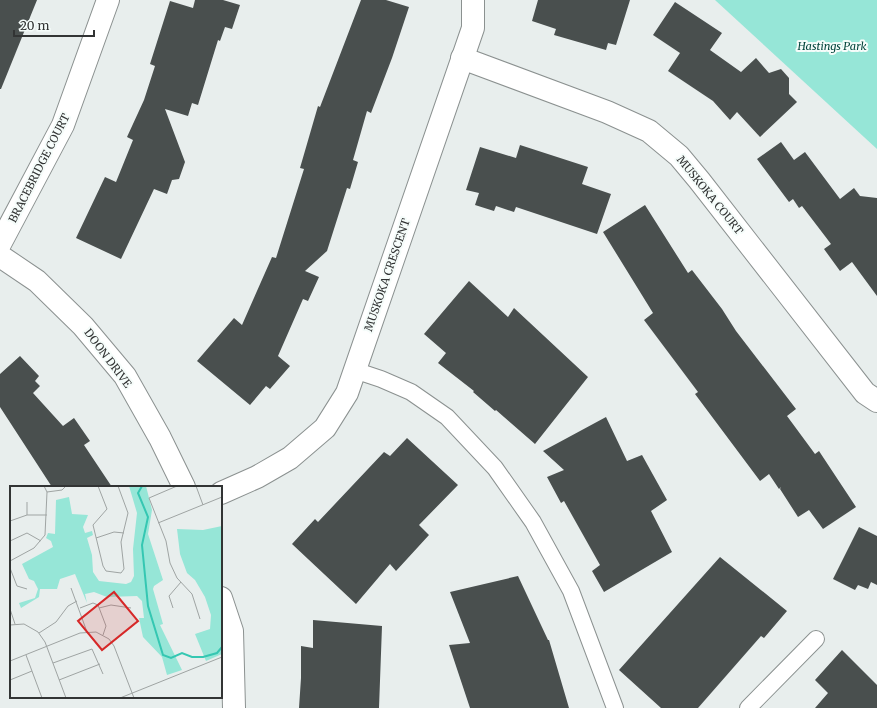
<svg xmlns="http://www.w3.org/2000/svg" width="877" height="708" font-family="Merriweather,serif">
	<style>
		.green { fill: #96e6d7 }
		.building { fill: #494f4e }
		.lines { fill: none; stroke-linecap: round; stroke-linejoin: round }
		.lane-casing { stroke: #8b9190; stroke-width: 18 }
		.street-casing { stroke: #8b9190; stroke-width: 24 }
		.secondary-casing { stroke: #8b9190; stroke-width: 24 }
		.lane { stroke: #fff; stroke-width: 16 }
		.street { stroke: #fff; stroke-width: 22 }
		.secondary { stroke: #fff; stroke-width: 22 }
		.labels { text-anchor: middle; dominant-baseline: central; stroke-width: 4; stroke-linejoin: round; paint-order: stroke }
		.park-label { font-size: 11px; font-style: italic; fill: #04453c; stroke: #f5fcfa }
		.street-label { font-size: 11px; fill: #323434; stroke: #f5fcfa }
		.inset-river { fill: none; stroke: #35c7b2; stroke-width: 2 }
		.inset-road { fill: none; stroke: #9fa4a3; stroke-width: 1 }
		.view { fill: #d62828; fill-opacity: 0.15; stroke: #d62828; stroke-width: 2 }
		.inset-edge { fill: none; stroke: #323434; stroke-width: 2 }
	</style>
	<rect width="100%" height="100%" fill="#e8eeed"/>
	<polygon class="green" points="715,0 877,0 877,149"/>
	<g class="building">
		<polygon points="0,0 37,0 1,89 0,89"/>
		<polygon points="195,0 223,0 240,5 232,29 225,27 220,41 218,40 198,105 192,103 188,116 165,109 185,162 179,179 172,180 167,194 154,189 121,259 76,238 105,177 116,182 133,140 127,137 144,100 155,66 150,64 170,1 193,8"/>
		<polygon points="361,0 386,0 409,7 392,58 371,113 367,111 353,160 358,162 350,189 347,188 327,251 305,271 319,277 308,301 303,299 278,356 290,366 270,389 266,386 250,405 197,361 234,318 242,325 272,257 276,258 304,169 300,168 318,106 320,107"/>
		<polygon points="538,0 630,0 616,45 608,43 606,50 554,35 556,29 532,21"/>
		<polygon points="675,2 722,33 710,50 741,72 756,58 769,73 781,69 789,78 789,94 797,102 760,137 737,112 730,120 713,101 668,71 680,53 653,35"/>
		<polygon points="781,142 794,160 805,152 840,199 854,188 860,196 877,198 877,296 852,262 840,271 824,249 831,244 802,206 799,208 793,199 789,202 757,159"/>
		<polygon points="520,145 588,167 582,184 611,194 597,234 516,207 514,212 496,206 494,211 475,205 479,193 466,190 480,147 516,158"/>
		<polygon points="645,205 688,273 692,270 722,309 736,331 796,409 787,416 815,454 819,451 856,507 823,529 809,510 798,517 780,489 781,487 779,489 769,474 760,481 695,394 698,392 644,320 653,313 603,232"/>
		<polygon points="469,281 508,317 514,308 588,377 535,444 496,410 495,411 473,392 474,391 438,363 446,353 424,334"/>
		<polygon points="20,356 39,376 35,381 40,386 33,393 63,426 74,418 90,441 84,445 112,487 52,487 0,407 0,374"/>
		<polygon points="606,417 627,461 642,455 667,500 651,511 672,552 604,592 592,571 600,565 564,501 561,503 547,477 564,470 543,451"/>
		<polygon points="407,438 458,485 419,525 429,535 396,571 390,564 356,604 292,544 315,519 318,522 384,452 390,456"/>
		<polygon points="859,527 877,536 877,585 871,582 868,589 858,585 855,590 833,579"/>
		<polygon points="720,557 787,611 764,638 761,636 698,708 661,708 619,670"/>
		<polygon points="518,576 548,640 549,640 569,708 470,708 449,645 470,643 450,592"/>
		<polygon points="313,620 382,626 379,708 299,708 301,678 301,646 313,648"/>
		<polygon points="842,650 877,685 877,708 815,708 828,693 815,680"/>
	</g>
	<g class="lines">
		<g class="lane-casing">
			<g id="lane">
				<polyline points="354,370 381,379 411,392 447,417 495,468 533,522 571,591 615,708"/>
				<polyline points="748,708 816,639"/>
			</g>
		</g>
		<g class="street-casing">
			<g id="street">
				<polyline points="462,58 607,112 649,131 679,156 699,180 865,393 877,401"/>
				<polyline points="0,244 63,125 108,0"/>
				<polyline points="221,493 257,477 290,458 325,428 347,393 473,28 473,0"/>
			</g>
		</g>
		<g class="secondary-casing">
			<g id="secondary">
				<polyline points="0,256 37,281 83,326 125,376 160,438 184,487"/>
				<polyline points="221,598 232,631 234,708"/>
			</g>
		</g>
		<use href="#lane" class="lane"/>
		<use href="#street" class="street"/>
		<use href="#secondary" class="secondary"/>
	</g>
	<g class="labels">
		<g class="park-label">
			<text x="832" y="46">Hastings Park</text>
		</g>
		<g class="street-label">
			<text transform="translate(39 168) rotate(-63)">BRACEBRIDGE COURT</text>
			<text transform="translate(710 195) rotate(51)">MUSKOKA COURT</text>
			<text transform="translate(387 275) rotate(-71)">MUSKOKA CRESCENT</text>
			<text transform="translate(108 358) rotate(53)">DOON DRIVE</text>
		</g>
	</g>
	<g transform="translate(10 486)">
		<rect width="212" height="212" fill="#e8eeed"/>
		<path d="M119 0H136L142 24 138 48 153 94 144 100 143 103 153 138 150 139 172 184 157 189 152 171 133 151 129 132H134L132 115 127 110 97 111 84 106 75 108 77 117 65 88 50 93 47 103H30L29 111 11 122 9 117 25 112 28 103 24 95 19 93 12 78 43 61 41 55 36 52 38 47 45 48 46 14 59 11 62 28 78 29 73 41 75 47 82 45 83 49 77 52 82 69 83 86 89 95 116 98 121 96 124 90 123 63 127 27ZM212 40V168L196 175 185 148 200 143 201 129 195 111 185 94 177 87 170 68 167 43 193 44Z" fill="#96e6d7"/>
		<path class="inset-river" d="M132 0 128 7 138 31 132 59 138 120 153 169 161 172 172 167 182 171H193L207 167 212 161"/>
		<path class="inset-road" d="M88 0 97 23 83 39 93 80 96 85 111 87 114 83 111 56 118 27 108 0M167 0 139 12 156 55 160 77 167 92 182 108 190 133M186 0 193 19M37 6 52 4 56 0M17 16V29M0 35 17 29H37M148 37 212 11M86 52 104 46 114 47M0 55 17 47 31 55M0 75 24 62 35 49 37 6 34 0M0 82 7 100 17 103M61 102 77 146M70 122 83 117 88 119 96 140 93 149M89 122 101 119 121 122M163 122 159 110 171 96M0 123 5 138M0 139 14 138 28 146 35 156 56 212M29 147 46 136 58 120 67 115M16 169 32 212M0 175 70 147 86 146 99 153 104 160 124 212M43 177 82 163 93 188M0 194 22 185M49 194 90 178M110 212 212 171"/>
		<path class="view" d="M104 106 128 135 92 164 68 135Z"/>
		<rect width="212" height="212" class="inset-edge"/>
	</g>
	<path d="M14 30v6h80v-6" fill="none" stroke="#323434" stroke-width="2"/>
	<text x="20" y="30" font-size="12" fill="#323434" stroke="#f5fcfa" stroke-width="3" paint-order="stroke">20 m</text>
</svg>
